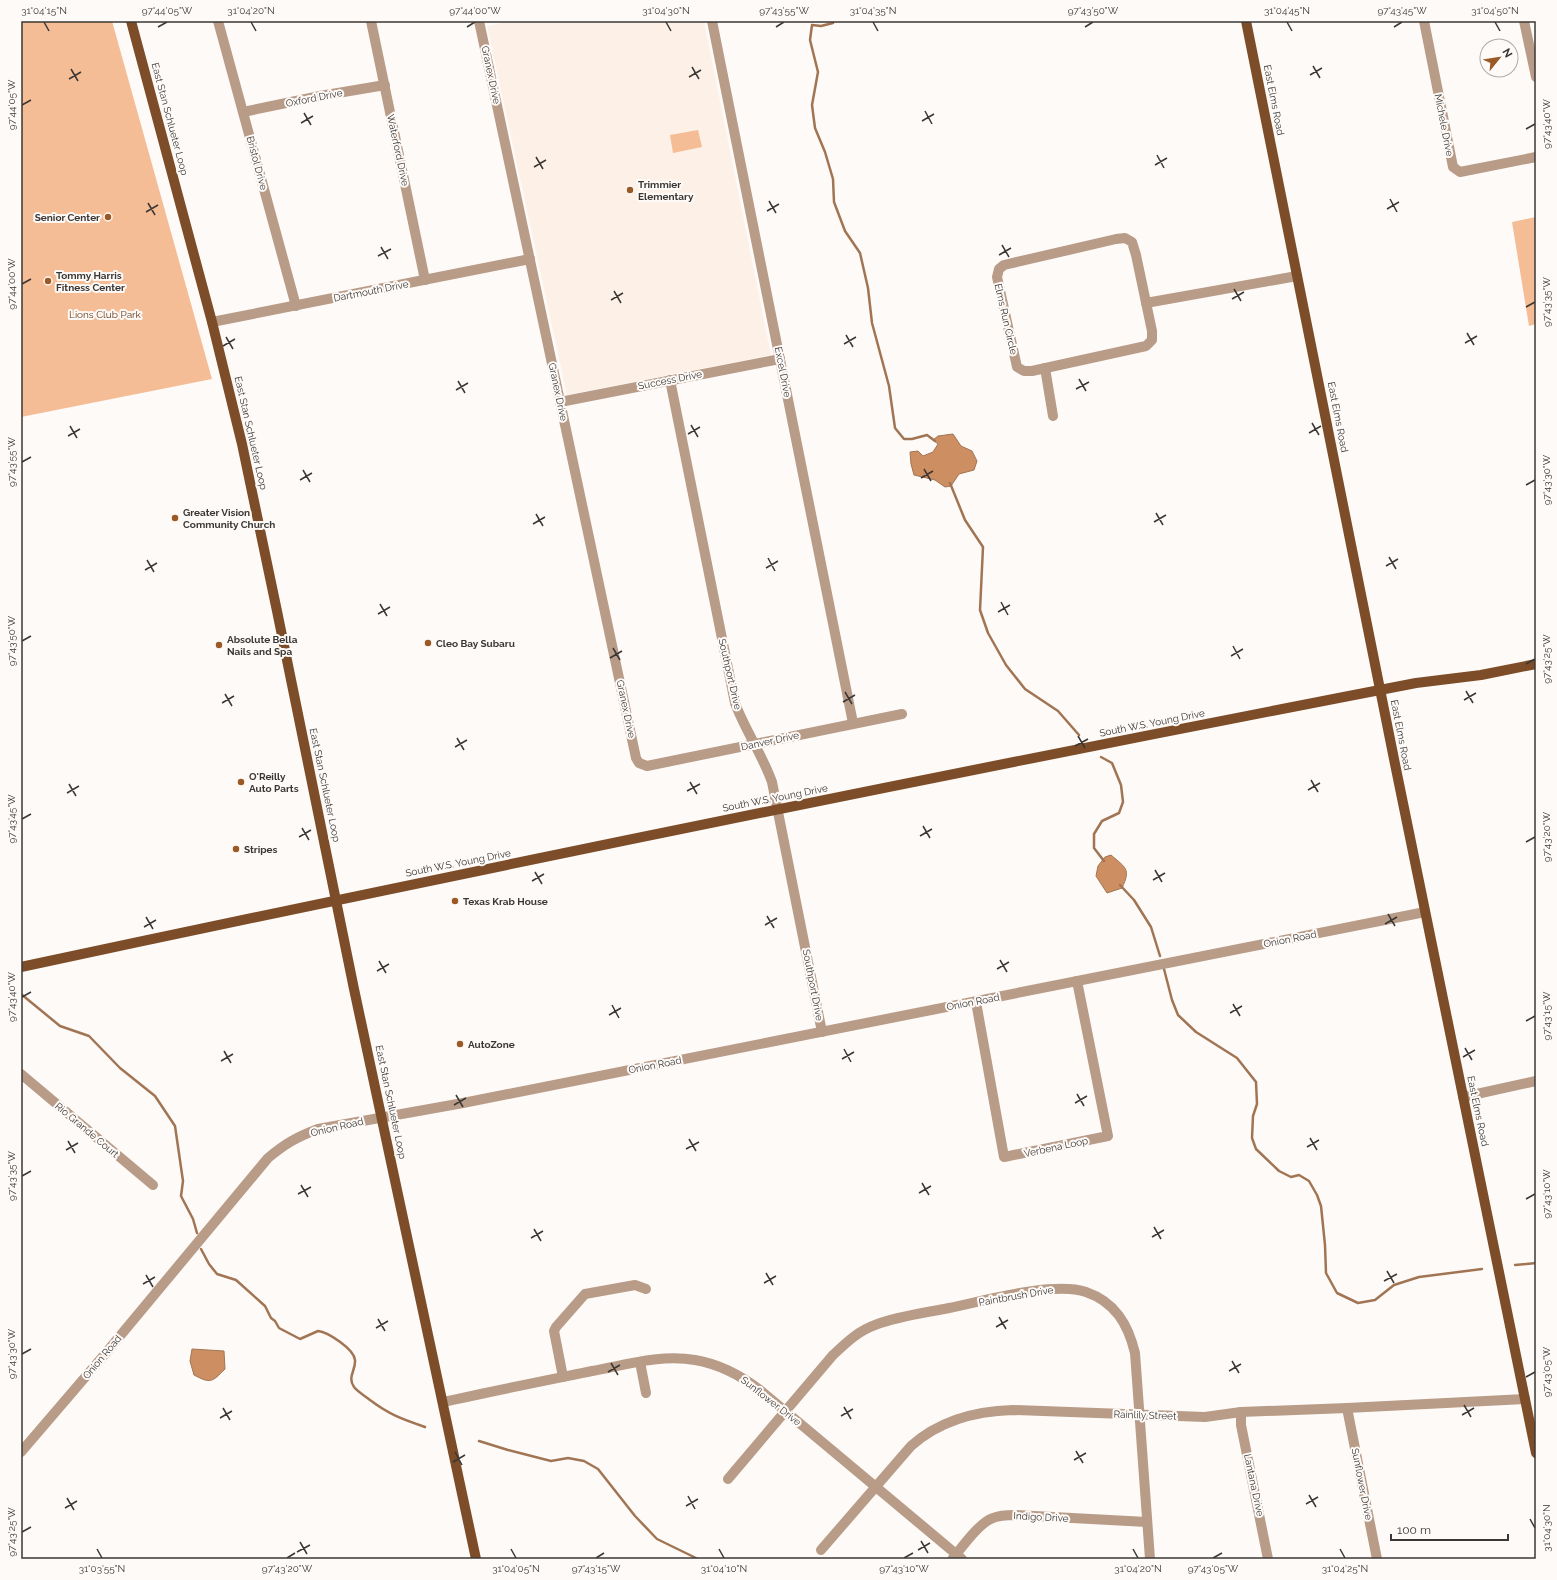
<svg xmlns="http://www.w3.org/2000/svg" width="1557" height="1580" font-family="Raleway,sans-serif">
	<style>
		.built { fill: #fdf0e7 }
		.green { fill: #f4bd96 }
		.water { fill: #cd8f62; stroke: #a17554 }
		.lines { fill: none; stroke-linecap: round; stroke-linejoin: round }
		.stream { stroke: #a17554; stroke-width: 2.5 }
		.minor { stroke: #b89c88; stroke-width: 10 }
		.major { stroke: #7c4d28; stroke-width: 10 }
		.ticks { fill: none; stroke: #3a3734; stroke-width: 1.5 }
		.poi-dot { fill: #9b5a25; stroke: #fefaf8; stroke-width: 1.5 }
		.labels { text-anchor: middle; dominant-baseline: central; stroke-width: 4; stroke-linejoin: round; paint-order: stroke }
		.street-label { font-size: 10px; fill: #3a3734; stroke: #fefaf8 }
		.poi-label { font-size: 10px; font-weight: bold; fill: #3a3734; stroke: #fefaf8; text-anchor: start }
		.park-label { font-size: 10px; fill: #643a18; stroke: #fefaf8 }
		.neatline { fill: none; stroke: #3a3734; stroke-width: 1.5 }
		.ticks-label { font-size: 10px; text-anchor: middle; fill: #3a3734 }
	</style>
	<rect width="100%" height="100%" fill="#fefaf8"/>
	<polygon class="built" points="512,21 704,21 771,355 567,395 487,26"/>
	<g class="green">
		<polygon points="21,21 112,21 212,379 21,417"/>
		<polygon points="698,130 702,147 673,153 670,135"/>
		<polygon points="1536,217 1536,324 1529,326 1512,222"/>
	</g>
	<g class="water">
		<polygon points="953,434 961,446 972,451 977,461 974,470 959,474 951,486 945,487 935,480 914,475 911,464 910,452 918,451 923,456 933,452 938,444 933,440 938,436"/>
		<path d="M1111 855C1126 868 1131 869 1122 888L1107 893 1096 876 1098 866 1105 857Z"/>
		<path d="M192 1349 224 1351 225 1369C212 1382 211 1384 194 1375L190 1361Z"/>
	</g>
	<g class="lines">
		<g class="stream">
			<polyline points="833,21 833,23 821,26 812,25 810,40 818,72 812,105 815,128 825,152 833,179 834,202 845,231 860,253 868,288 872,323 889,386 895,428 904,439 912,439 927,435 935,441"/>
			<polyline points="950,483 965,520 983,547 980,610 988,633 1006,665 1025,689 1058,711 1079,735"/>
			<polyline points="1101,757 1112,763 1121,785 1123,802 1119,813 1102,821 1094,834 1094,848 1104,861"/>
			<polyline points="1120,885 1134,900 1151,927 1160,956"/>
			<polyline points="1164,969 1172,1000 1178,1015 1196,1032 1237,1058 1256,1082 1257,1104 1253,1116 1252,1138 1256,1149 1279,1171 1291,1177 1299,1175 1309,1181 1317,1195 1321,1206 1325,1245 1326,1273 1337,1293 1358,1303 1375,1300 1394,1285 1419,1277 1482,1269"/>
			<polyline points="21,994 60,1026 89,1036 120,1068 155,1096 175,1126 183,1181 181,1196 193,1219 197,1233"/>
			<path d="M201 1249 209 1264 217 1274 236 1280 265 1306 271 1318 275 1321 279 1328 300 1339 318 1331C328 1332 354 1349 355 1360 356 1370 347 1377 354 1387 358 1392 365 1396 370 1400 390 1415 402 1419 425 1427"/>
			<polyline points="1515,1265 1536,1263"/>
			<polyline points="479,1441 508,1450 551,1461 568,1458 584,1461 598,1469 635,1516 657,1539 698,1559"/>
		</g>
		<g class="minor">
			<polyline points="218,21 296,306"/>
			<polyline points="371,21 425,280"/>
			<polyline points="479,21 636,758 639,763 647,766 902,714"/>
			<polyline points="712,21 853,723"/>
			<polyline points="1424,21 1453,167 1460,172 1536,157"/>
			<polyline points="1524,21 1536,77"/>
			<polyline points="243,112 320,96 385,85"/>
			<polygon points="1125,238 1132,242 1136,255 1152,331 1152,340 1146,346 1032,371 1024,371 1017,367 997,277 999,269 1004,265 1116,239"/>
			<polyline points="1146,303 1297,276"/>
			<polyline points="212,322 530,259"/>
			<polyline points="1045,368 1053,416"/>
			<path d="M670 380 735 703C745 730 762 754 772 782L822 1032"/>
			<polyline points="560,402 780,359"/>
			<polyline points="976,1002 1004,1157 1108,1136 1077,981"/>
			<polyline points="21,1074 153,1185"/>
			<polyline points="1463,1097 1536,1081"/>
			<polyline points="640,1362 646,1393"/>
			<polyline points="563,1377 554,1331 556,1327 585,1294 635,1285 646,1289"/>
			<path d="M443 1402C493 1391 543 1381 592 1371 625 1365 661 1354 695 1360 719 1364 740 1375 760 1390L962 1559"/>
			<polyline points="1347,1408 1377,1559"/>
			<polyline points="1241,1412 1241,1425 1268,1559"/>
			<path d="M21 1452 105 1354 268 1158C286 1143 297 1137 318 1129L463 1103 1425 912"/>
			<path d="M728 1479 833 1355C846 1343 858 1331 875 1325 898 1316 924 1313 949 1308 983 1301 1054 1281 1086 1292 1115 1302 1128 1324 1135 1353L1150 1559"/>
			<path d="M821 1550 911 1446C940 1420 975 1411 1013 1410L1205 1417 1241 1412 1347 1408 1525 1399"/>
			<path d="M953 1558C963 1546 979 1523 993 1518 1000 1515 1008 1515 1015 1515L1147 1522"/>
		</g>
		<g class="major">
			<polyline points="131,21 212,322 242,444 277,611 354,989 476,1559"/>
			<polyline points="1246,21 1395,764 1536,1453"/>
			<path d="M21 967C485 868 950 773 1416 683L1481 675 1536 664"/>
		</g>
	</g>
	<path class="ticks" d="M44 22 49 31M251 22 256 31M666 22 671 31M873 22 878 31M1287 22 1292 31M1495 22 1500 31M158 27 167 22M467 27 475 22M776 27 784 22M1085 27 1093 22M1394 27 1402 22M1313 66 1320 78M692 67 699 79M71 69 78 81M1310 75 1322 68M689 77 701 70M69 79 81 72M22 105 31 100M925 111 932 124M304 113 311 125M922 121 934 114M301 123 313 116M1526 129 1535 124M1157 155 1164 168M536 157 543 169M1155 165 1167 158M534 167 546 160M1390 199 1397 212M769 201 776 213M148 203 155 215M1387 209 1399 202M767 211 779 204M146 212 158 205M1002 245 1009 257M381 247 388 259M999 255 1011 248M378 256 391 249M22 284 31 279M1234 289 1241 301M614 291 621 303M1232 299 1244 292M611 300 623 293M1526 307 1535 302M1467 333 1474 345M846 335 853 347M226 337 233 349M1465 343 1477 336M844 344 856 337M223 346 235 339M1079 379 1086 391M458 381 465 393M1076 389 1089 382M456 390 468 383M1312 423 1319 435M691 425 698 437M70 426 77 438M1309 433 1321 426M688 434 700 427M68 436 80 429M22 462 31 457M924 469 931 481M303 470 310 482M921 478 933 471M300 480 312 473M1526 485 1535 480M1156 513 1163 525M536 514 543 526M1154 522 1166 515M533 524 545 517M1389 557 1396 569M768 558 775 571M147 560 154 572M1386 566 1398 559M766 568 778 561M145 570 157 563M1001 602 1008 615M380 604 387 616M998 612 1010 605M378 614 390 607M22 641 31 636M1233 646 1240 659M613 648 620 660M1231 656 1243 649M610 658 622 651M1526 664 1535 659M1466 691 1473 703M845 692 852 704M225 694 232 706M1464 700 1476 693M843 702 855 695M222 703 234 696M1078 736 1085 748M457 738 464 750M1075 746 1088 739M455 747 467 740M1311 780 1318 792M690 782 697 794M69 784 76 796M1308 790 1320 783M687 791 700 784M67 793 79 786M22 819 31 814M923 826 930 838M302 828 309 840M920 836 932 829M299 837 311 830M1526 842 1535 837M1155 870 1162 882M535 872 542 884M1153 880 1165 873M532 881 544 874M1388 914 1395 926M767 916 774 928M146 917 153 929M1385 924 1397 917M765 925 777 918M144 927 156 920M1000 960 1007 972M379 961 386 973M997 969 1009 962M377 971 389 964M22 997 31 992M1233 1004 1240 1016M612 1005 619 1018M1230 1013 1242 1006M609 1015 621 1008M1526 1021 1535 1016M1465 1048 1472 1060M844 1049 851 1062M224 1051 231 1063M1463 1057 1475 1050M842 1059 854 1052M221 1061 233 1054M1077 1094 1084 1106M456 1095 463 1107M1075 1103 1087 1096M454 1105 466 1098M1310 1138 1317 1150M689 1139 696 1151M68 1141 75 1153M1307 1147 1319 1140M686 1149 699 1142M66 1150 78 1143M22 1176 31 1171M922 1183 929 1195M301 1185 308 1197M919 1193 931 1186M298 1194 311 1187M1526 1199 1535 1194M1154 1227 1161 1239M534 1229 541 1241M1152 1237 1164 1230M531 1238 543 1231M1387 1271 1394 1283M766 1273 773 1285M146 1275 153 1287M1384 1281 1397 1274M764 1283 776 1276M143 1284 155 1277M999 1317 1006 1329M378 1319 385 1331M996 1327 1008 1320M376 1328 388 1321M22 1354 31 1349M1232 1361 1239 1373M611 1363 618 1375M1229 1371 1241 1364M608 1372 620 1365M1526 1377 1535 1372M1464 1405 1471 1417M844 1407 851 1419M223 1408 230 1420M1462 1415 1474 1408M841 1416 853 1409M220 1418 232 1411M1076 1451 1083 1463M455 1452 462 1465M1074 1460 1086 1453M453 1462 465 1455M1309 1495 1316 1507M688 1496 695 1509M67 1498 74 1510M1306 1504 1318 1497M686 1506 698 1499M65 1508 77 1501M1530 1519 1535 1528M22 1532 31 1527M921 1541 928 1553M300 1542 307 1554M97 1549 102 1558M511 1549 516 1558M719 1549 724 1558M1133 1549 1138 1558M1340 1549 1345 1558M918 1550 930 1543M297 1552 310 1545M287 1558 295 1553M596 1558 604 1553M904 1558 913 1553M1213 1558 1222 1553"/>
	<g class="poi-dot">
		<circle cx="630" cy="190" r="4"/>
		<circle cx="108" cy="217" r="4"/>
		<circle cx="48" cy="281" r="4"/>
		<circle cx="175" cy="518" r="4"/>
		<circle cx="428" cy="643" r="4"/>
		<circle cx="219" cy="645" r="4"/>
		<circle cx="241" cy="782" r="4"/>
		<circle cx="236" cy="849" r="4"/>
		<circle cx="455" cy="901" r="4"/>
		<circle cx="460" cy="1044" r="4"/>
	</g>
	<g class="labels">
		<g class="street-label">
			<text transform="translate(491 75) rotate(78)">Granex Drive</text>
			<text transform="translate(314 98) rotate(-11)">Oxford Drive</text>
			<text transform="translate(1274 100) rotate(79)">East Elms Road</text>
			<text transform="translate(170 119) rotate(75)">East Stan Schlueter Loop</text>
			<text transform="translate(1444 125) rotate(79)">Michele Drive</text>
			<text transform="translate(398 150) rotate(78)">Waterford Drive</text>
			<text transform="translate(257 163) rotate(75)">Bristol Drive</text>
			<text transform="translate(371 291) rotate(-11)">Dartmouth Drive</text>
			<text transform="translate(1006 319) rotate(77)">Elms Run Circle</text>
			<text transform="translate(783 372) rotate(79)">Excel Drive</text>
			<text transform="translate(670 380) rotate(-11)">Success Drive</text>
			<text transform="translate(558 392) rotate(78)">Granex Drive</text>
			<text transform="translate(1338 417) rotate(79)">East Elms Road</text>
			<text transform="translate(251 433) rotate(77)">East Stan Schlueter Loop</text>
			<text transform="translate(730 674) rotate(77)">Southport Drive</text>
			<text transform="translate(626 709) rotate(78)">Granex Drive</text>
			<text transform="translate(1152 723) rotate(-11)">South W.S. Young Drive</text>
			<text transform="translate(1401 735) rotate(79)">East Elms Road</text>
			<text transform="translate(770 741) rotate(-12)">Danver Drive</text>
			<text transform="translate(325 785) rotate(78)">East Stan Schlueter Loop</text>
			<text transform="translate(775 798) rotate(-11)">South W.S. Young Drive</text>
			<text transform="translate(458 863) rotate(-11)">South W.S. Young Drive</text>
			<text transform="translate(1290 939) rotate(-11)">Onion Road</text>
			<text transform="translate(813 985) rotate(79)">Southport Drive</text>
			<text transform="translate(973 1002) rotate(-11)">Onion Road</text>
			<text transform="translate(655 1065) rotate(-11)">Onion Road</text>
			<text transform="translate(391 1102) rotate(78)">East Stan Schlueter Loop</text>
			<text transform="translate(1478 1111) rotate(78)">East Elms Road</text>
			<text transform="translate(337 1127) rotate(-13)">Onion Road</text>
			<text transform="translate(87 1130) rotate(40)">Rio Grande Court</text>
			<text transform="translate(1056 1147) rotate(-12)">Verbena Loop</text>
			<text transform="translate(1016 1296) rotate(-10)">Paintbrush Drive</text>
			<text transform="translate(102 1357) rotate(-50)">Onion Road</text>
			<text transform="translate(771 1401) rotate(38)">Sunflower Drive</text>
			<text transform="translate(1145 1415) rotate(2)">Rainlily Street</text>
			<text transform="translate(1362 1484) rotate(79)">Sunflower Drive</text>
			<text transform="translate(1254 1485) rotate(78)">Lantana Drive</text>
			<text transform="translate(1041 1517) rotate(3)">Indigo Drive</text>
		</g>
		<g class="poi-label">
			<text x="638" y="184">Trimmier<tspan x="638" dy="12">Elementary</tspan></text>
			<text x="100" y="217" text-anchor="end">Senior Center</text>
			<text x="56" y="275">Tommy Harris<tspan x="56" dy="12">Fitness Center</tspan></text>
			<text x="183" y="512">Greater Vision<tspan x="183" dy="12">Community Church</tspan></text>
			<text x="227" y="639">Absolute Bella<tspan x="227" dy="12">Nails and Spa</tspan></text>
			<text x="436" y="643">Cleo Bay Subaru</text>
			<text x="249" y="776">O'Reilly<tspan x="249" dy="12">Auto Parts</tspan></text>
			<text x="244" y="849">Stripes</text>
			<text x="463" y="901">Texas Krab House</text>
			<text x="468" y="1044">AutoZone</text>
		</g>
		<g class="park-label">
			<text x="105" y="314">Lions Club Park</text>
		</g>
	</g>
	<rect width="1557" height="1580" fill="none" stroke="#fefaf8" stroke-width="44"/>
	<g transform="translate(1499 58) rotate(60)"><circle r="19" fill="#fefaf8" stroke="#b0acaa"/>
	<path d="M0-3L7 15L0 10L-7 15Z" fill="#9b5a25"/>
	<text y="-6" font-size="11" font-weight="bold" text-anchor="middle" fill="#3a3734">N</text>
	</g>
	<path d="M1391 1534v6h117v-6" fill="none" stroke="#3a3734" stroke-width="2"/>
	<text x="1397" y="1534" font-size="12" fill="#3a3734" stroke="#fefaf8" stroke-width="3" paint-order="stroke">100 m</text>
	<rect x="22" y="22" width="1513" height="1536" class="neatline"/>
	<g class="ticks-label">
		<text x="44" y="14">31°04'15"N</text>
		<text x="167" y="14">97°44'05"W</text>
		<text x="251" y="14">31°04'20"N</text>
		<text x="475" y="14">97°44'00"W</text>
		<text x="666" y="14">31°04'30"N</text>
		<text x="784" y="14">97°43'55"W</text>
		<text x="873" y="14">31°04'35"N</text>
		<text x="1093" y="14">97°43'50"W</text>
		<text x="1287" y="14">31°04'45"N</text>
		<text x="1402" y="14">97°43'45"W</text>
		<text x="1495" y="14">31°04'50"N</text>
		<text transform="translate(11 105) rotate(-90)" y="4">97°44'05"W</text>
		<text transform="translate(1546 124) rotate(-90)" y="4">97°43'40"W</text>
		<text transform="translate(11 284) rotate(-90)" y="4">97°44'00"W</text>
		<text transform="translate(1546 302) rotate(-90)" y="4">97°43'35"W</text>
		<text transform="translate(11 462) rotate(-90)" y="4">97°43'55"W</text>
		<text transform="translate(1546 480) rotate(-90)" y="4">97°43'30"W</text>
		<text transform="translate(11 641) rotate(-90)" y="4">97°43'50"W</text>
		<text transform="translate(1546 659) rotate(-90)" y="4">97°43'25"W</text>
		<text transform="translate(11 819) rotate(-90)" y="4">97°43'45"W</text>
		<text transform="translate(1546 837) rotate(-90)" y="4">97°43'20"W</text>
		<text transform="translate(11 997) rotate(-90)" y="4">97°43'40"W</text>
		<text transform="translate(1546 1016) rotate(-90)" y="4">97°43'15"W</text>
		<text transform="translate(11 1176) rotate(-90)" y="4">97°43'35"W</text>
		<text transform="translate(1546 1194) rotate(-90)" y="4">97°43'10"W</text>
		<text transform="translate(11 1354) rotate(-90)" y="4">97°43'30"W</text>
		<text transform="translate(1546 1372) rotate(-90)" y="4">97°43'05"W</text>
		<text transform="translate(1546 1528) rotate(-90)" y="4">31°04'30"N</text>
		<text transform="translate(11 1532) rotate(-90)" y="4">97°43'25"W</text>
		<text x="102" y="1572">31°03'55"N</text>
		<text x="287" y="1572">97°43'20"W</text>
		<text x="516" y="1572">31°04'05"N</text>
		<text x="596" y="1572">97°43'15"W</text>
		<text x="724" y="1572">31°04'10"N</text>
		<text x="904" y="1572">97°43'10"W</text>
		<text x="1138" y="1572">31°04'20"N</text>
		<text x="1213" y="1572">97°43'05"W</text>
		<text x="1345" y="1572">31°04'25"N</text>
	</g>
</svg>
